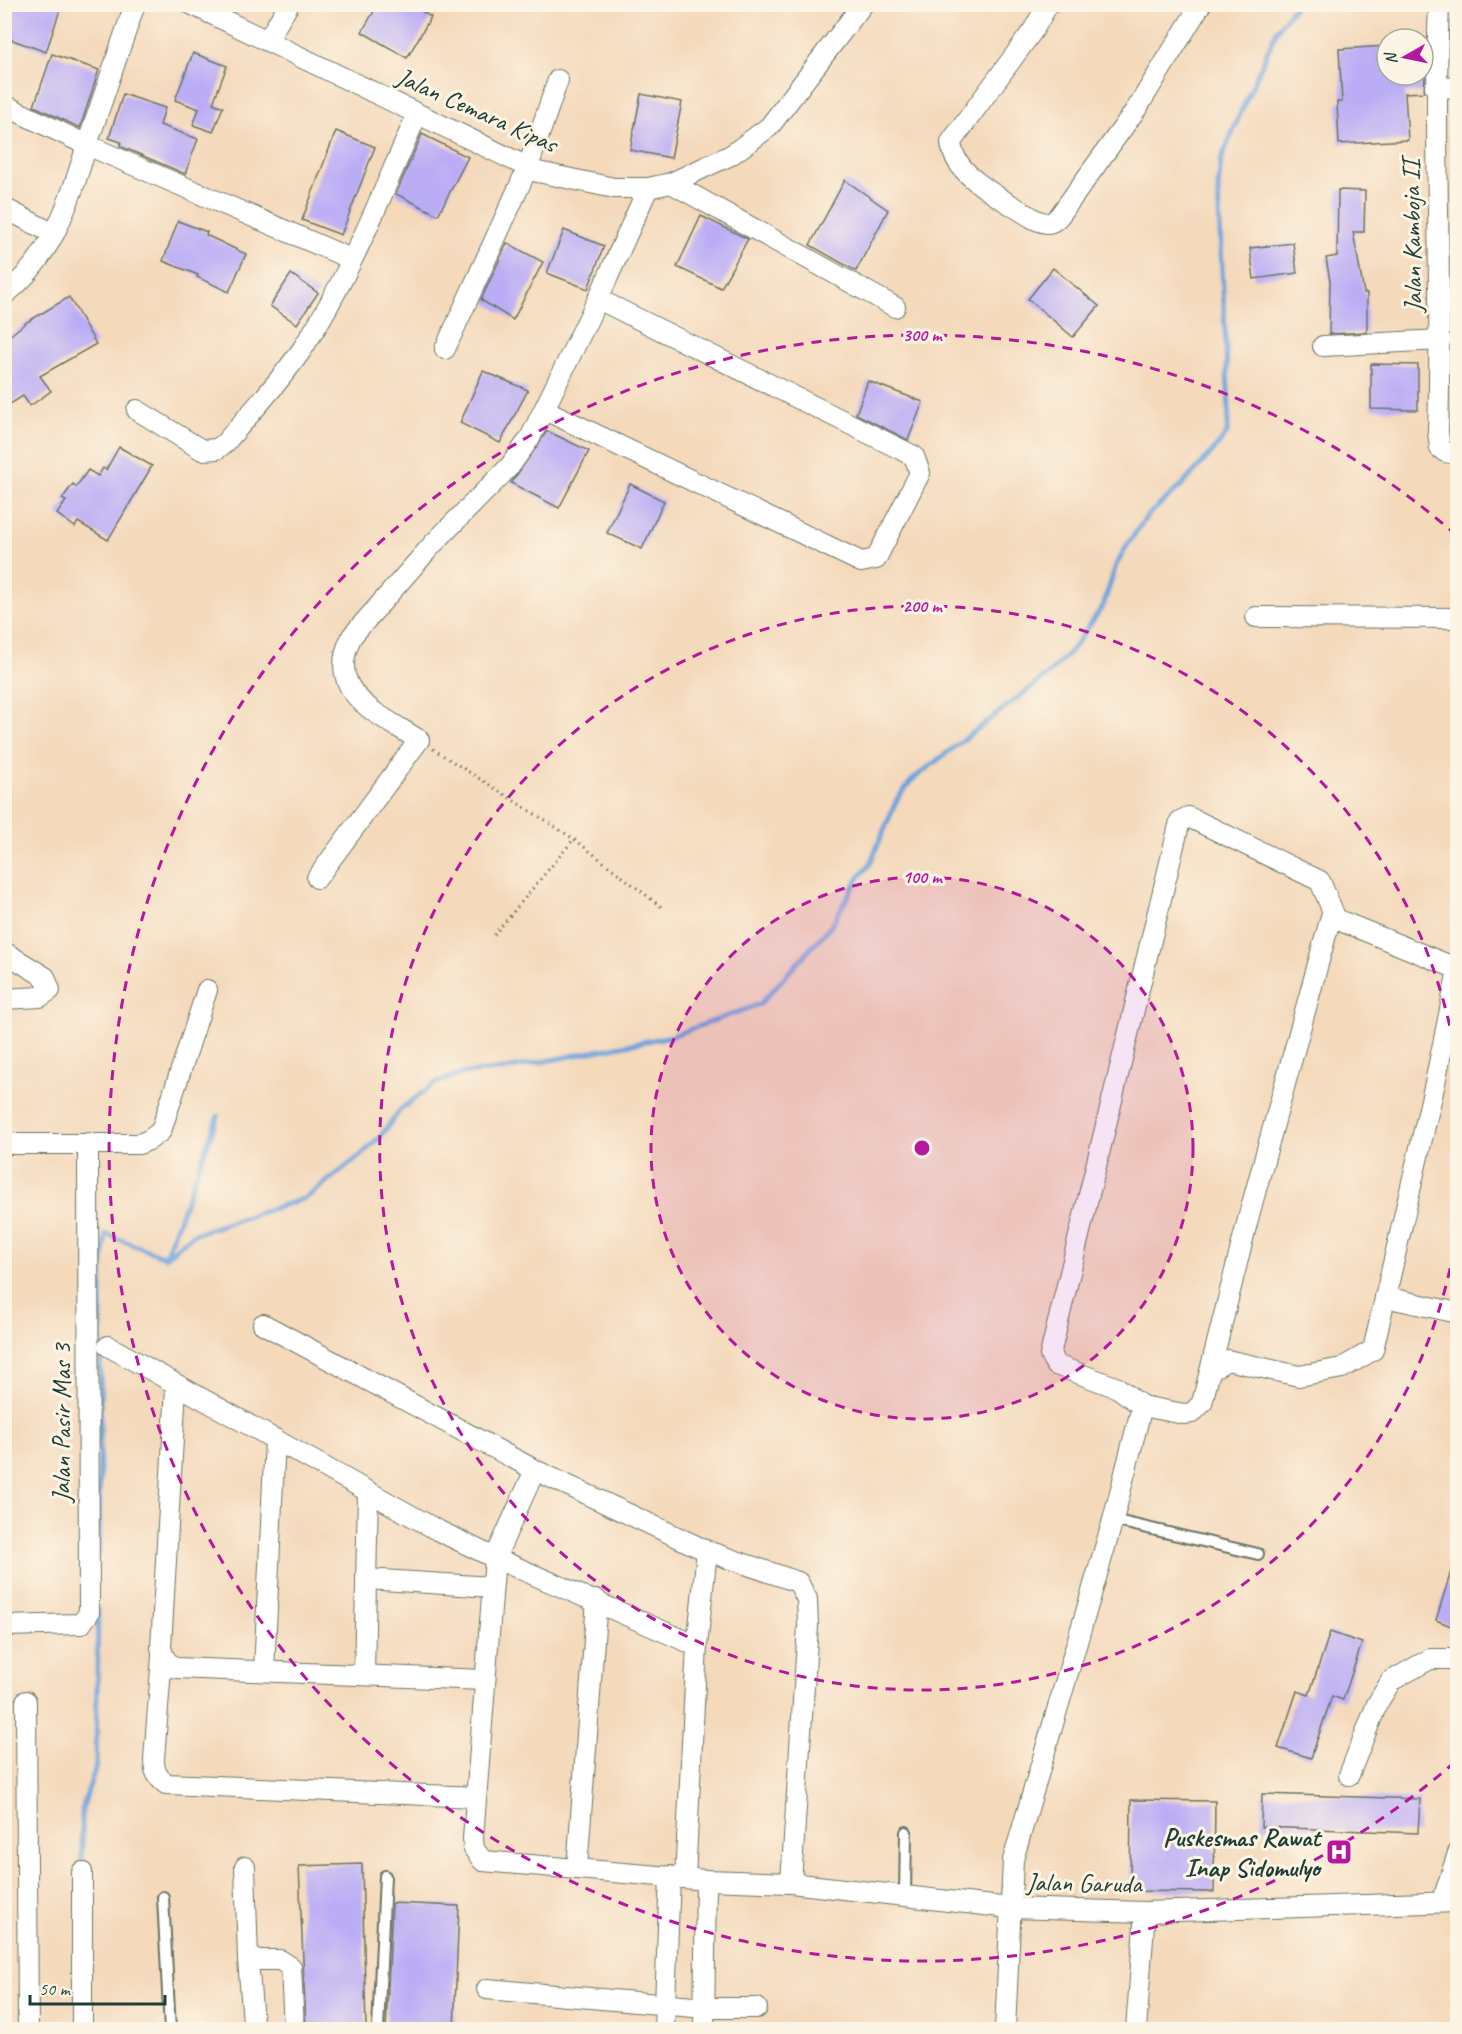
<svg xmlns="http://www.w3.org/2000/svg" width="1462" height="2034" font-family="Caveat,sans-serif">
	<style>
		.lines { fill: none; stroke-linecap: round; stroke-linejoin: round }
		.stream { stroke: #6ea3db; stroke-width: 5 }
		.building { fill: #bbadf5 }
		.lane-casing { stroke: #6a7463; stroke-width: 14 }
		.street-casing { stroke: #6a7463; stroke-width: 22 }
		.path { stroke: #6a7463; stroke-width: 3; stroke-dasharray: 1.5 4.5; stroke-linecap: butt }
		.lane { stroke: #fff; stroke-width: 10 }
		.street { stroke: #fff; stroke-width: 20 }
		.ring { fill: none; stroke: #b5179e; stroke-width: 3; stroke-dasharray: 10 8 }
		.labels { text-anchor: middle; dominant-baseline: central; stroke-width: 6; stroke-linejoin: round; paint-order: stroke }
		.street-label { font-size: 26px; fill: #1f3d34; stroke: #fcf5e5 }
		.poi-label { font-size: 26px; font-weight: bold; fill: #1f3d34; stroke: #fcf5e5; text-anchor: end }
		.centre { fill: #b5179e; stroke: #fcf5e5; stroke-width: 3 }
		.ring-label { font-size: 18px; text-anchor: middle; font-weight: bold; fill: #b5179e; stroke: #fcf5e5; stroke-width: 6; stroke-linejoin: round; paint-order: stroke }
	</style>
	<rect width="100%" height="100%" fill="#fcf5e5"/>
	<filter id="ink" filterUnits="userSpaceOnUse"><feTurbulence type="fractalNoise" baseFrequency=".0167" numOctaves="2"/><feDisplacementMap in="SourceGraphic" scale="12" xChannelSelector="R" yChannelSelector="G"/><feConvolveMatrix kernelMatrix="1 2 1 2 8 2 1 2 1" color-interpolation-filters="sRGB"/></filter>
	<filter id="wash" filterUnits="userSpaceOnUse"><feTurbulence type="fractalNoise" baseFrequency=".008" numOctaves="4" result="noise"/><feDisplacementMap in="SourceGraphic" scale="24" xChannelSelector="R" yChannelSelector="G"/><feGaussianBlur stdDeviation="1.35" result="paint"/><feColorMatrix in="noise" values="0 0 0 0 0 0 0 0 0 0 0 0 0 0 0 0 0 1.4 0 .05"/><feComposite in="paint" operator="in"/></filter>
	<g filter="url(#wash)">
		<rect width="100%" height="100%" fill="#f4d9bb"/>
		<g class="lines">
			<g class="stream">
				<polyline points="165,1257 218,1116"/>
				<polyline points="99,1553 101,1275 106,1234 165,1257 194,1234 306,1198 360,1156 379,1138 401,1109 437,1082 465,1073 506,1069 672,1036 760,1004 831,926 859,877 870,864 897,799 912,780 1047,675 1071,651 1103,606 1116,565 1129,542 1147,516 1183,484 1219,444 1227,433 1229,410 1218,188 1221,160 1240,114 1277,30 1296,4"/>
				<polyline points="82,1869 82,1810 96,1766 98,1610"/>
			</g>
		</g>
		<g id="blocks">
			<g class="building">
				<polygon points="4,4 62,4 46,52 4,37"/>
				<polygon points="378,4 410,4 431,17 407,58 362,32"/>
				<polygon points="1387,46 1387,75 1425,75 1424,92 1405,93 1408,140 1339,144 1337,102 1342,102 1339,49"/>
				<polygon points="193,53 227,66 213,103 223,107 213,132 193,125 199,109 175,100"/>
				<polygon points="52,54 99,70 80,128 34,106"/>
				<polygon points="123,94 165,108 160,125 198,139 185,174 120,146 121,142 109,138"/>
				<polygon points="641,94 682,102 671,158 630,150"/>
				<polygon points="336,131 375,147 341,235 302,220"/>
				<polygon points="422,134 468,157 438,215 396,194"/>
				<polygon points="845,180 888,210 856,271 810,245"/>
				<polygon points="1338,190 1365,191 1364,232 1353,232 1364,293 1367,293 1367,332 1329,334 1330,281 1326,258 1337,256"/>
				<polygon points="701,216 748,239 721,288 677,267"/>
				<polygon points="178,221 207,232 206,235 246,254 229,292 197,277 198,275 163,261"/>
				<polygon points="564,230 604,246 588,289 547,273"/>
				<polygon points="507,243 543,262 513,320 481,300"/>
				<polygon points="1293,243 1297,273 1254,279 1250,248"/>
				<polygon points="1053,268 1099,306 1073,337 1028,299"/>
				<polygon points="291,274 318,293 297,324 270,306"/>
				<polygon points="69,297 96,344 40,376 51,391 30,406 23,396 4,408 4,340 27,322"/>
				<polygon points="1371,364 1418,365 1418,410 1371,409"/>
				<polygon points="483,371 528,390 500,443 460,423"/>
				<polygon points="868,381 923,402 908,440 856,414"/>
				<polygon points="547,431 589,451 559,508 511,483"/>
				<polygon points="119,447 152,466 108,540 78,522 75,527 57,514 66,501 62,499 73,484 76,487 88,470 98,476 103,468 106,470"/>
				<polygon points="630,484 664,501 642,549 607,533"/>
				<polygon points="1454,1562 1458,1563 1458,1629 1436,1620"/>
				<polygon points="1330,1632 1362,1643 1343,1700 1332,1696 1311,1758 1278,1748 1297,1691 1309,1695"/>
				<polygon points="1262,1794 1420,1799 1418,1833 1261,1827"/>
				<polygon points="1131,1800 1215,1801 1214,1892 1130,1891"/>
				<polygon points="362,1864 366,2030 306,2030 299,1866"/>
				<polygon points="392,1903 459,1906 454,2030 386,2030"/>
			</g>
		</g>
	</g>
	<g filter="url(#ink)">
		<use href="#blocks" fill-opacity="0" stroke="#6a7463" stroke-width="1.5"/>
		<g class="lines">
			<g class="lane-casing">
				<g id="lane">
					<polyline points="1113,1520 1258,1554"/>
					<polyline points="905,1896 906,1832"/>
					<polyline points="163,1897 170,2030"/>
					<polyline points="378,2030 385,1876"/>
				</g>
			</g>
			<g class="street-casing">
				<g id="street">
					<polyline points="191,4 538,172 614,188 648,188 671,183 731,155 769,127 863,4"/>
					<path d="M1048 4 1034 29 951 142C953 177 1007 201 1034 219 1046 224 1051 226 1060 215L1137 108 1201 4"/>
					<path d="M1439 4C1433 147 1443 290 1438 432L1440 448 1445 452 1458 454"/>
					<polyline points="267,41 289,4"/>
					<polyline points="1435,87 1458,88"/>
					<polyline points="4,105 87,145 351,259"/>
					<polyline points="671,183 895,307"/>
					<polyline points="4,208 54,234"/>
					<path d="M4 295C56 255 71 195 90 136 105 92 120 48 135 4"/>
					<polyline points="1323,346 1441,340"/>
					<polyline points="445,349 528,167 558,80"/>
					<path d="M137 410 202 450 217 449 225 443C251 412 280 382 303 348 350 276 382 193 417 115"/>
					<polyline points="545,410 861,562 876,559 920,473 914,456 598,299"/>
					<polyline points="1256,617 1458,618"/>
					<path d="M317 878 419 740C379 714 323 693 352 636L433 544 510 466 530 438 598 299 648 188"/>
					<polyline points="1332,913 1249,1215 1202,1403 1192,1413 1184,1414 1142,1406 1118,1388 1056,1365 1050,1355 1180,821 1188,817 1195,820 1320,881 1336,919 1458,969"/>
					<polyline points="4,952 45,977 50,990 40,997 4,999"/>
					<polyline points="4,1144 139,1144 149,1140 161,1131 207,990"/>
					<polyline points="1385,1297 1458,1313"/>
					<polyline points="263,1324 535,1470 707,1551 798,1582 807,1599 808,1626 791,1883"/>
					<polyline points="108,1346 437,1530 495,1558 697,1646"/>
					<polyline points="1211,1370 1227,1360 1299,1376 1342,1368 1373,1350 1435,1083 1458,970"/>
					<path d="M176 1387 161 1647C163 1657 166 1663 176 1668L485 1680"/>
					<polyline points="535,1470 495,1558 473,1838 474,1849 483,1861 706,1880 791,1883 1010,1908 1145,1912 1458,1902"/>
					<polyline points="366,1579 492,1587"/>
					<polyline points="4,1626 81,1624 89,1613 88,1143"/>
					<path d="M162 1656 154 1759C154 1771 157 1777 166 1784L476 1797"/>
					<polyline points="264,1671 275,1439"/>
					<polyline points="364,1675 368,1492"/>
					<polyline points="26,1701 28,2030"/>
					<polyline points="1349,1775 1377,1704 1391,1681 1430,1659 1458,1659"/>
					<polyline points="245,1867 248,1960 280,1960 291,1967 294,2030"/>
					<polyline points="577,1869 597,1600"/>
					<polyline points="685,1878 697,1646 707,1551"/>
					<polyline points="1442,1902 1458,1853"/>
					<polyline points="248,1960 253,2022"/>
					<polyline points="487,1989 705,2008 757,2008"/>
					<polyline points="82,2030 82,1872"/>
					<polyline points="664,2030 670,1876"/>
					<polyline points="704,2030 706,1880"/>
					<polyline points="1005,2030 1013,1860 1113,1520 1142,1406"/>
					<polyline points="1136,2030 1145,1912"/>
				</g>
			</g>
			<g class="path">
				<polyline points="433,749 574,839 664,909"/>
				<polyline points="494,935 574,839"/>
			</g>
			<use href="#lane" class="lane"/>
			<use href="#street" class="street"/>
		</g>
	</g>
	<circle cx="922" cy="1148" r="271" fill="#b5179e" fill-opacity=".12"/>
	<g class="ring">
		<circle cx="922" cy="1148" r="271"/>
		<path d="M1457 1233A542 542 0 1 1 1457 1063"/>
		<path d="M1455 1762A813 813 0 1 1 1455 534"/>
	</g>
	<defs>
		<g id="hospital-square" transform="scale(1.35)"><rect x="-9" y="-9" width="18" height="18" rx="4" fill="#b5179e" stroke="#fcf5e5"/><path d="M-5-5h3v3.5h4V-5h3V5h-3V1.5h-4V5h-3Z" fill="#fff"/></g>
	</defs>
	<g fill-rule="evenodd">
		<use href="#hospital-square" x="1339" y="1852"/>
	</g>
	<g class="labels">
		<g class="street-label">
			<text transform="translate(477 110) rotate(24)">Jalan Cemara Kipas</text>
			<text transform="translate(1412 236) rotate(-91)">Jalan Kamboja II</text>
			<text transform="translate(61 1423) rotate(-90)">Jalan Pasir Mas 3</text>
			<text transform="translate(1084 1883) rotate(1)">Jalan Garuda</text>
		</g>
		<g class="poi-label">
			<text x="1320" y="1837">Puskesmas Rawat<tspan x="1320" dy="30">Inap Sidomulyo</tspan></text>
		</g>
	</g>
	<circle cx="922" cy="1148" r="9" class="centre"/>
	<g class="ring-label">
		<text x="922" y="341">300 m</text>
		<text x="922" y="612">200 m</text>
		<text x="922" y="883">100 m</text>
	</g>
	<rect width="1462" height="2034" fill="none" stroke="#fcf5e5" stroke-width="24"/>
	<g transform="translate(1405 57) rotate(261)"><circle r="28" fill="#fcf5e5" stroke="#a4ab9e" stroke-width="1.5"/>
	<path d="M0-4.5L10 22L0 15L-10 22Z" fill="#b5179e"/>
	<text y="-9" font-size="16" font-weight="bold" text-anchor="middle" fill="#1f3d34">N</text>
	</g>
	<path d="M30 1995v9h135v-9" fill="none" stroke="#1f3d34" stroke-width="3"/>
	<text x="39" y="1995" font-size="18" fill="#1f3d34" stroke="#fcf5e5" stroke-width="4.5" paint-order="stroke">50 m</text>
</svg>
